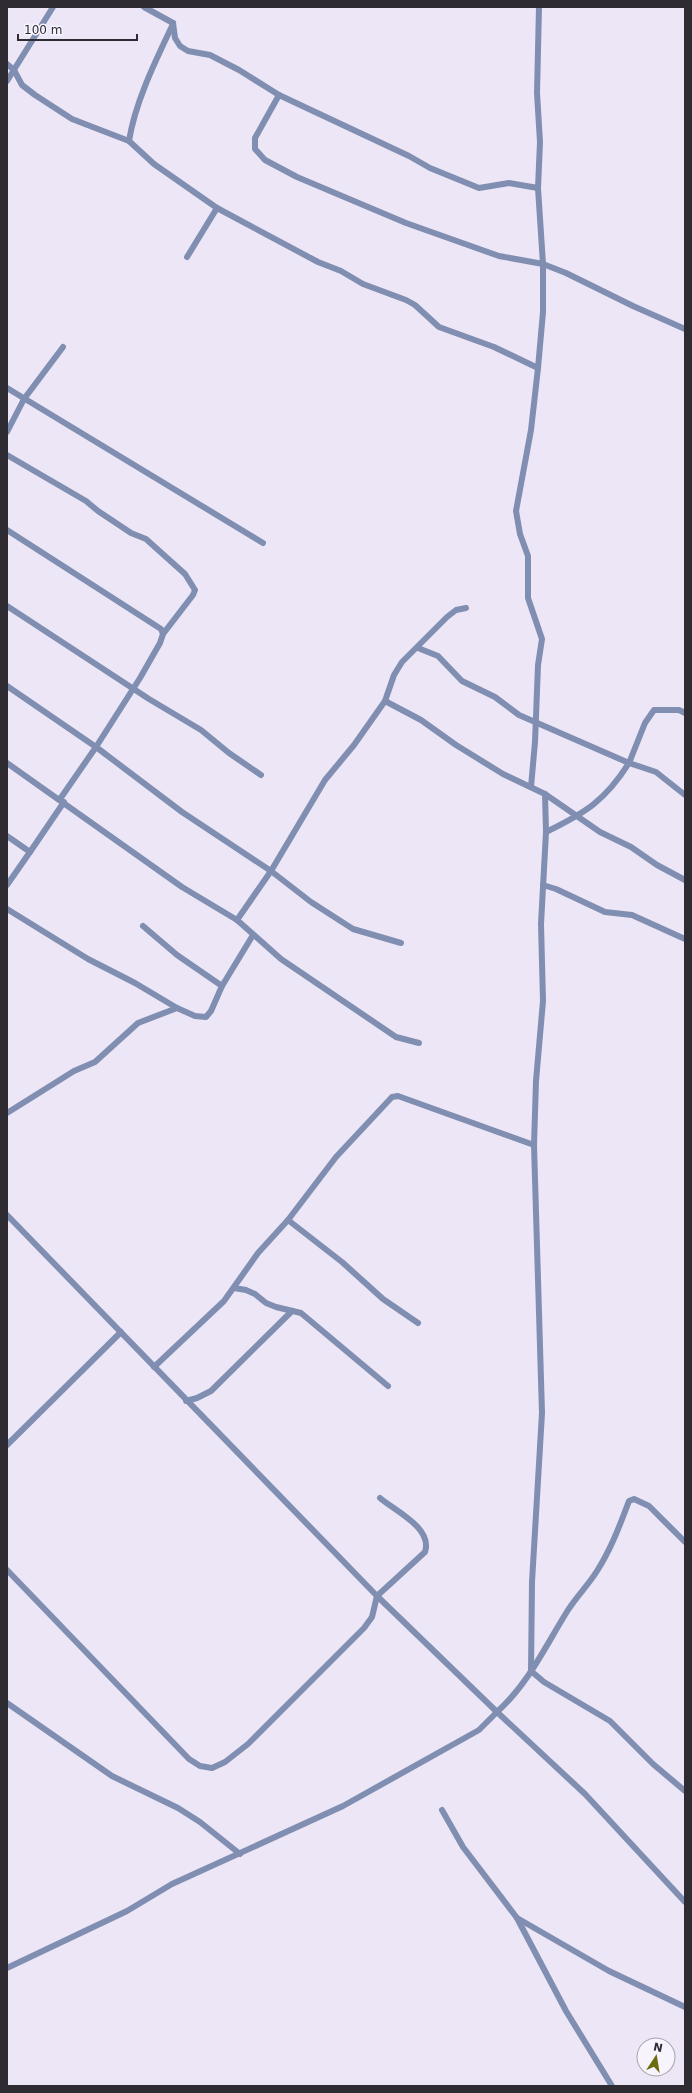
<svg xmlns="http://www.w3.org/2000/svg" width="692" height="2093" font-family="'DejaVu Sans',sans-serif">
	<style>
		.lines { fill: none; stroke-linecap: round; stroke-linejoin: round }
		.street { stroke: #808eb1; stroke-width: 6 }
	</style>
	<rect width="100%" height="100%" fill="#ece6f6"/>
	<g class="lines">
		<g class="street">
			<polyline points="144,7 173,23"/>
			<polyline points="173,23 175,38 180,46 188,51 210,55 239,70 279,95 409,156 430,168 479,188 509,183 538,188"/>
			<polyline points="7,64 14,70 22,85 35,95 72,119 129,141 154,164 217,208 318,262 341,271 363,284 406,300 415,305 439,327 494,347 538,368"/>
			<polyline points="7,81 53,7"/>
			<polyline points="279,95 255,138 255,149 265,160 297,177 406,223 499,256 543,264 538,188 540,142 537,93 539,7"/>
			<path d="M129 141C135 102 156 60 173 24"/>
			<polyline points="187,257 217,208"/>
			<polyline points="7,388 263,543"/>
			<polyline points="7,432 24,399 63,347"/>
			<polyline points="7,455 86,501 98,511 131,533 146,539 185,574 195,590 193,595 163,634"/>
			<polyline points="7,530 161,629 163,634 160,643 140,678 96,747 60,799"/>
			<polyline points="7,606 149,699 201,730 229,753 261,775"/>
			<polyline points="418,648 438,656 462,681 495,697 519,715 629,763 645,723 654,710 679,710 685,713"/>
			<polyline points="7,686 96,747 182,812 271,871 311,902 353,929 401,943"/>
			<polyline points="385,701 421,720 456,745 503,774 545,794 600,832 631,847 657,865 685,880"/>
			<polyline points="7,763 182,887 237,920 281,959 396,1037 419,1043"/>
			<polyline points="531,787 535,742 538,665 542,639 528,598 528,556 520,534 516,511 531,430 538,368 543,312 543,264 566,273 633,306 685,329"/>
			<polyline points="545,794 546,832 541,924 543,1001 536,1081 534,1145 542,1413 532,1582 531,1671 544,1682 610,1721 653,1764 685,1791"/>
			<path d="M546 832C585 813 605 801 629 763L656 772 685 795"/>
			<polyline points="7,836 30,852 7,885"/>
			<polyline points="30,852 64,802"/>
			<polyline points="543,885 556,889 605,912 632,915 685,939"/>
			<polyline points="7,909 88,959 135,983 177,1008 195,1016 206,1017 211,1011 222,986 253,935"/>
			<polyline points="237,920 271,871 325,780 354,745 385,701 394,675 402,662 447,617 456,610 466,608"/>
			<polyline points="143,926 177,955 222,986"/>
			<polyline points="7,1113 74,1071 95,1062 138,1023 177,1008"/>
			<path d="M7 1215 377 1596 497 1712C529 1683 546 1645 568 1610 577 1596 589 1584 597 1571 611 1549 620 1525 629 1501L634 1499 649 1506 685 1542"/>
			<polyline points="288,1220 342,1262 383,1299 418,1323"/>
			<polyline points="234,1288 246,1290 255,1294 266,1303 276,1307 301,1313 388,1386"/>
			<polyline points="154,1367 224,1301 258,1253 288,1220 336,1157 392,1097 398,1096 534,1145"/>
			<polyline points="186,1401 197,1398 211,1391 292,1311"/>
			<polyline points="7,1445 121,1332"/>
			<path d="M7 1570 189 1759 200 1766 212 1768 225 1762 248 1744 364 1628 372 1617 377 1596 425 1552C433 1528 395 1511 380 1498"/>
			<polyline points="7,1703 112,1776 178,1808 200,1822 240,1854"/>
			<polyline points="442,1810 463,1847 517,1918 566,2011 612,2086"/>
			<polyline points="517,1918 609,1971 685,2007"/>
			<polyline points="7,1968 127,1911 172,1884 343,1806 479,1730 497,1712 585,1794 685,1902"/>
		</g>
	</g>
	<rect width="692" height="2093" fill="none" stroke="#2e2b32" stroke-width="16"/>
	<g transform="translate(656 2057) rotate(12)"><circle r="19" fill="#f8f4fe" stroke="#a7a4ac"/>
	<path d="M0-3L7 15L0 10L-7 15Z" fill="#6b6d0f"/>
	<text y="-6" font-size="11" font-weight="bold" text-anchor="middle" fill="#2e2b32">N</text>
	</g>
	<path d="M18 34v6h119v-6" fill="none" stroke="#2e2b32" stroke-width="2"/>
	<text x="24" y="34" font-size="12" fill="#2e2b32" stroke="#f8f4fe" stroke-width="3" paint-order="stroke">100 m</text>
</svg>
